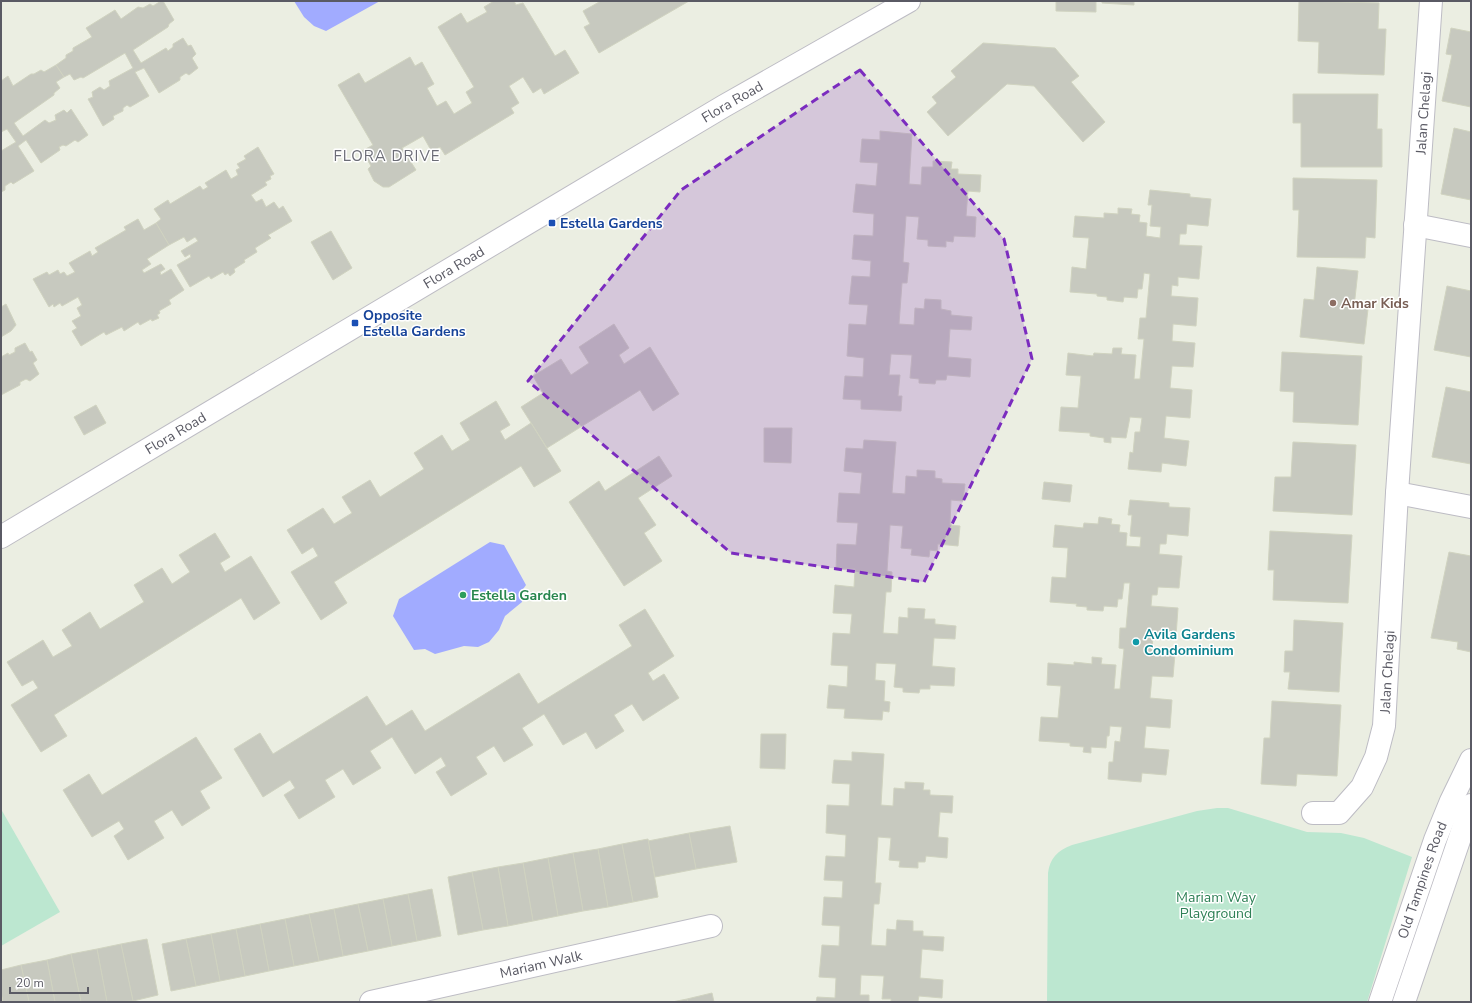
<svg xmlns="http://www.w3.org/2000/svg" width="1472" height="1003" font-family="'Nunito Sans',sans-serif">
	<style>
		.green { fill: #bce7d0 }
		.water { fill: #a1abff }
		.building { fill: #c7c9bf; stroke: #d0d3c0 }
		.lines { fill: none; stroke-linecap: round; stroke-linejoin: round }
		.minor-casing { stroke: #bdbcc4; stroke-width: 24 }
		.minor { stroke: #fff; stroke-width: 22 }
		.marked { fill: #7b2cbf; fill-opacity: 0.2; stroke: #7b2cbf; stroke-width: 3; stroke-dasharray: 8 5; stroke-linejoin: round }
		.transit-dot { fill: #1a4fb4; stroke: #fff; stroke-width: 1.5 }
		.education-dot { fill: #8d6e63; stroke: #fff; stroke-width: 1.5 }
		.leisure-dot { fill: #2e9e5b; stroke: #fff; stroke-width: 1.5 }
		.culture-dot { fill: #0f9aa8; stroke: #fff; stroke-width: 1.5 }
		.labels { text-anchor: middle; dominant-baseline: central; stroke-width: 3; stroke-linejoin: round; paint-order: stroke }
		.street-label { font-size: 14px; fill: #5a5a64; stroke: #fff }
		.transit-label { font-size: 14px; font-weight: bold; fill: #164399; stroke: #fff; text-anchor: start }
		.education-label { font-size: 14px; font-weight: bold; fill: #785e54; stroke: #fff; text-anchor: start }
		.leisure-label { font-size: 14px; font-weight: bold; fill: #27864d; stroke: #fff; text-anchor: start }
		.culture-label { font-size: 14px; font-weight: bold; fill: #0d838f; stroke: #fff; text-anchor: start }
		.park-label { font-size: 14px; fill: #2e8056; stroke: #fff }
		.neighbourhood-label { font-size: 15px; letter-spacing: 1px; fill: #6b6c76; stroke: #fff }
	</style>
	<rect width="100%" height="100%" fill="#ebeee2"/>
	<g class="green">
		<path d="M1217 808H1228L1307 832 1341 833 1364 838 1412 857 1367 1002H1047L1048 873C1050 858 1057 851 1072 845L1197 811Z"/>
		<polygon points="1,809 60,912 1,946"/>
	</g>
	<g class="water">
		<polygon points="294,1 380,1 326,31 314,26 304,17"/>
		<polygon points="490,542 504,545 526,585 521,592 522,602 505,616 499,630 489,642 478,647 464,646 435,654 425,649 414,650 393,616 399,599"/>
	</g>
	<g class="building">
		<polygon points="161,1 163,1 174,20 169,24 168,27 133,50 141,63 166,48 168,51 173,47 173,44 183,38 188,46 191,45 196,54 192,58 198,68 189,75 186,73 180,77 180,80 159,93 144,68 135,72 149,96 130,107 127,105 123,108 123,111 113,116 114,119 103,126 88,99 93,97 92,92 100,87 104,90 110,86 109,81 133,68 125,53 83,78 81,77 74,80 70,74 64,77 56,65 66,58 66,55 73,51 73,48 92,37 86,28 115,10 121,19 138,7 143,8 150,4 153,6"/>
		<polygon points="494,1 514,1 516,5 523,3 555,56 565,50 579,73 544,94 541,88 533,93 523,77 509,86 519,103 511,108 514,113 445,155 440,147 432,152 423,136 402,148 416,170 389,187 383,187 374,181 368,169 371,166 362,151 373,145 338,85 359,73 365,83 410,57 415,66 422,62 434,84 427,88 437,106 446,101 454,114 472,103 466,92 474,87 438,27 461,13 467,23 487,12 484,7"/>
		<polygon points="601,1 689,1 599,53 584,27 590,24 583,11"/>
		<polygon points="1056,1 1096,1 1096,12 1056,11"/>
		<polygon points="1102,1 1134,1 1134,5 1102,3"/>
		<polygon points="1299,1 1379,3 1378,29 1386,29 1384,75 1318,73 1319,42 1298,41"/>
		<polygon points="1451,28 1471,32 1471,107 1442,101 1452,55 1446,54"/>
		<polygon points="983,43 1055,48 1079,76 1071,82 1105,122 1083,142 1034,86 1007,84 948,136 927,112 937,103 932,97 956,77 951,71"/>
		<polygon points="56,65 64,77 56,82 60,88 54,93 54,95 14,123 23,136 45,120 49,123 56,120 55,115 64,110 67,113 71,109 88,135 78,142 75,140 66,146 63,145 59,147 60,150 41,163 26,140 18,146 34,171 13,184 11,182 5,186 5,190 1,192 1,151 16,142 7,129 1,132 1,81 8,76 13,86 31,74 34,74 41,70 44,72"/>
		<polygon points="1293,94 1378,94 1377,129 1382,129 1382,167 1301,167 1301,123 1293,123"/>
		<polygon points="1454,128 1471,132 1471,200 1441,194"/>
		<polygon points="880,131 912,134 909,184 921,185 922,167 933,167 933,161 952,162 951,169 958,169 958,174 981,175 980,192 968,191 966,216 976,217 975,237 954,236 953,242 946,241 946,247 928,246 928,240 917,239 919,217 906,216 903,262 909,263 907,283 902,283 899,324 914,325 915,308 924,309 925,299 941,300 941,309 951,311 951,315 972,317 971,330 950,329 948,357 971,359 970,377 947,375 946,380 936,380 935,384 919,383 919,379 910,378 912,355 891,354 889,375 900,375 898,396 902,396 901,411 861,409 861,400 843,399 845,376 863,377 864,358 847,356 849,324 866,325 868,305 849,304 852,276 870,277 871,261 852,259 854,235 873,236 874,214 853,212 856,184 876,186 878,163 860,162 862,139 880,140"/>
		<polygon points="258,147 274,174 270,176 271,179 265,182 267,185 251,195 256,202 262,199 266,207 274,202 279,209 283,206 292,221 268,235 271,238 255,248 257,252 244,260 245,262 234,269 235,272 230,276 228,273 225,275 223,272 211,279 209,276 190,287 177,265 191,257 190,254 185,257 181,251 198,241 195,237 187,242 184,237 169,245 156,223 161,219 154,209 168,200 170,204 200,186 203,190 208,187 205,183 226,170 231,179 238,175 236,170 240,168 237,164 246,159 244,156"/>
		<polygon points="1293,178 1377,180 1375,238 1366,237 1365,258 1297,257 1299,210 1293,210"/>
		<polygon points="1150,190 1190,194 1190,197 1211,199 1208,226 1187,224 1186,234 1180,234 1179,245 1202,246 1199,279 1178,277 1178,286 1172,285 1171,296 1198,298 1196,326 1173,324 1172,341 1195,343 1193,367 1172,366 1170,388 1192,390 1190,418 1166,416 1164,438 1189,441 1186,466 1162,463 1161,472 1128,469 1130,452 1133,453 1135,432 1140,432 1142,418 1130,417 1126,438 1111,437 1111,443 1104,442 1104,438 1090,436 1090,433 1059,431 1061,407 1078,408 1081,376 1066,375 1068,353 1093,356 1094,353 1112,354 1113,348 1122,348 1121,354 1136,355 1134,379 1140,379 1144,339 1138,339 1140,318 1146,318 1150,274 1144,273 1142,289 1138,289 1137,298 1124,297 1123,302 1107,300 1107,297 1097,296 1097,294 1070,292 1072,267 1086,269 1089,238 1073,237 1075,216 1104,218 1104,213 1118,214 1118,208 1132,209 1131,214 1140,215 1139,222 1147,223 1146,236 1160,238 1161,227 1150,226 1152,205 1148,205"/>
		<polygon points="138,219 144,230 156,223 169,245 147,259 151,264 142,270 144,273 161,264 165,269 160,272 161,275 171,269 184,290 169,300 171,304 159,311 160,313 157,315 159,318 152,321 151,319 140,325 138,322 124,331 122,327 106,335 104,332 81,346 72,331 77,328 72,321 81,316 77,308 82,305 78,297 62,306 60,303 54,307 53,304 49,307 33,279 47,272 49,275 58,270 60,274 64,272 67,276 75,272 69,263 90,251 92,256 98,252 95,248 126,230 124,227"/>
		<polygon points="331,231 352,268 333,280 311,242"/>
		<polygon points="1317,267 1358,271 1354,307 1368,309 1364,344 1300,337 1304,299 1314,300"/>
		<polygon points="1447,286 1471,291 1471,357 1434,350"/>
		<polygon points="6,304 16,325 11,331 1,337 1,307"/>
		<polygon points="614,324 629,348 619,355 624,364 650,347 679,394 653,411 640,390 547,448 521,407 543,393 533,376 561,359 571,375 589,363 579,347"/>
		<polygon points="25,343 30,352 32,351 37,360 33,363 39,374 30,381 26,379 20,382 20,385 1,395 1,357 8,353 9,355 15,352 15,348"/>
		<polygon points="1282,352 1362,356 1358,425 1293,422 1294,392 1280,391"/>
		<polygon points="1446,387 1471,392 1471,464 1432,457"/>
		<polygon points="496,401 510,425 500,431 505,440 531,423 561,471 534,487 521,466 334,582 347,603 321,620 291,572 318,556 313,547 302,554 287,530 323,508 334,524 352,513 342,497 370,480 380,497 424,469 414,453 442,435 452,451 470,440 460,423"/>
		<polygon points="96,405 106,423 84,435 74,417"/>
		<polygon points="764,428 792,428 791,463 764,462"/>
		<polygon points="864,440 896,442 892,493 905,494 906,476 917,477 917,470 935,471 935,478 942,479 942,483 965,484 963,501 951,500 950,525 960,526 958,546 938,544 937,551 930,550 929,557 911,555 912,549 901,548 903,526 890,525 887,571 892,572 891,592 886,592 883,633 898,634 899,617 908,618 908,608 925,609 924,619 935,619 935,624 956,626 955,639 934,638 932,666 955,668 954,686 930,685 930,689 920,689 919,693 903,692 903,688 894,687 896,664 876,663 875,680 885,681 884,701 890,702 889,712 883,711 882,720 844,718 845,709 827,708 829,685 847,687 848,666 831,665 833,633 850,634 852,614 833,613 835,585 854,587 855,569 836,569 837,544 856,545 858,523 837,522 839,493 860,494 862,473 844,471 846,448 863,449"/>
		<polygon points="1293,442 1356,445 1352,515 1273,511 1275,477 1291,477"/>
		<polygon points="659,456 672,476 638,498 656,525 644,533 662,561 624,586 569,502 599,481 605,491"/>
		<polygon points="1044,482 1072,485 1070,502 1042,499"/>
		<polygon points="1130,500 1169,503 1169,507 1190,508 1188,536 1167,534 1166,544 1160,544 1159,554 1182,556 1179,588 1158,587 1157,595 1152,595 1151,606 1178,608 1176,636 1153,634 1152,651 1175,653 1173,677 1152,676 1150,698 1172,700 1170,728 1146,726 1144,748 1169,750 1166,775 1142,773 1141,782 1108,779 1109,762 1113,762 1115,741 1120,742 1122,727 1110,726 1109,736 1107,736 1106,748 1091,747 1091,753 1083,752 1084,747 1070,746 1070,743 1039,741 1041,717 1058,718 1061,686 1047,685 1048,663 1074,665 1074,662 1092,664 1092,657 1102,658 1101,664 1116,665 1114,689 1120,689 1124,649 1119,648 1120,628 1126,628 1130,583 1124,583 1122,599 1118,599 1117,607 1104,606 1103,611 1087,610 1087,607 1076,606 1077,604 1050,602 1052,577 1066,578 1068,548 1053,547 1055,525 1083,528 1084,523 1098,524 1099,517 1112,519 1111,524 1120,525 1119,532 1127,533 1126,546 1140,547 1141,537 1130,536 1132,515 1128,515"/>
		<polygon points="1270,531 1352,535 1348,603 1273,600 1274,570 1268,570"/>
		<polygon points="215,533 230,557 220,563 225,572 251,556 280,603 254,620 241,598 54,715 67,736 41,752 11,705 38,688 33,680 22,686 7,662 43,640 53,657 72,646 62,630 90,612 100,629 144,602 134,585 162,568 172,584 190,572 179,555"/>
		<polygon points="1449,552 1471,556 1471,652 1457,649 1458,642 1431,638"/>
		<polygon points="645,609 674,656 648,673 653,681 664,674 679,698 643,721 632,704 614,715 624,731 596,749 586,732 563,745 544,714 522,728 533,745 504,762 494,746 476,757 487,774 451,796 436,772 446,766 441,757 415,774 392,737 370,751 381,768 353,785 343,769 325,780 335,797 299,819 284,795 295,788 290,780 263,797 234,749 260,733 273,754 367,696 386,726 412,710 425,731 519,673 538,704 632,646 619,625"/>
		<polygon points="1294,620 1343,623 1339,692 1288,689 1290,672 1284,672 1285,651 1293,651"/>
		<polygon points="1272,701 1341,705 1337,776 1297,774 1296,786 1261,784 1264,738 1270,738"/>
		<polygon points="761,734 786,734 785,769 760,768"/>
		<polygon points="196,737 222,778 200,791 210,808 182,826 172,810 154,821 164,838 128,860 114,836 124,829 119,821 92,837 63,790 89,774 102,795"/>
		<polygon points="852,752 884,754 881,805 893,806 894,788 905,789 905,782 924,783 923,790 930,790 930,795 953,796 952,813 940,812 938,837 948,838 947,858 926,856 925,862 918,862 918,868 899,867 900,861 889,860 891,838 878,837 875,883 881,883 879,904 874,904 871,945 886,946 887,929 896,930 897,920 913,921 913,931 923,931 923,936 944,937 943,951 922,949 920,978 943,980 942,998 919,996 918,1001 891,1002 891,999 882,999 884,976 861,975 860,995 869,995 869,1002 816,1002 817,997 835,998 836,978 819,977 822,945 839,946 840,926 822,925 824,897 842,898 843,881 824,880 826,856 845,857 846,835 826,833 827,805 849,806 850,784 832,783 834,760 852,761"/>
		<polygon points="730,826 737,862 696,869 689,833"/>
		<polygon points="689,833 696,869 655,877 648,841"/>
		<polygon points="648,839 658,897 633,902 622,844"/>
		<polygon points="622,844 633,902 608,907 598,849"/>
		<polygon points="598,849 608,907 583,911 573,853"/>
		<polygon points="573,853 583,911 558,916 548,858"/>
		<polygon points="548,858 558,916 533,921 523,863"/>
		<polygon points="523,863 533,921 508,926 498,867"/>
		<polygon points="498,867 508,926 483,930 472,872"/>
		<polygon points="472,872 483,930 458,935 448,877"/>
		<polygon points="432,889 441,936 417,941 408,894"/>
		<polygon points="408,894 417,941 392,946 383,899"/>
		<polygon points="383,899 392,946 368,951 358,904"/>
		<polygon points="358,904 368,951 343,956 334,909"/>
		<polygon points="334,909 343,956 319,961 309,914"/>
		<polygon points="309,914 319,961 294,966 285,919"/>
		<polygon points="285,919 294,966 269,971 260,924"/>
		<polygon points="260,924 269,971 245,976 236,929"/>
		<polygon points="236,929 245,976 220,981 211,934"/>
		<polygon points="211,934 220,981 196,986 186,939"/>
		<polygon points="147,939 158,995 133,1001 121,944"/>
		<polygon points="186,939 196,986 171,991 162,944"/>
		<polygon points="121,944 133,1001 107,1002 97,949"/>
		<polygon points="97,949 107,1002 81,1002 71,954"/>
		<polygon points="71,954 81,1002 55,1002 47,960"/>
		<polygon points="47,960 55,1002 29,1002 21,965"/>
		<polygon points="21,965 29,1002 3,1002 1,992 1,970"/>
		<polygon points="712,993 714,1002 688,1002 687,999"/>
		<polygon points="687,999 688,1002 672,1002"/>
	</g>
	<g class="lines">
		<g class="minor-casing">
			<g id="minor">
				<polyline points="1415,225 1471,236"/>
				<polyline points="1397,493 1471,507"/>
				<path id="s1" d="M1 537 724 106 909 1"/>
				<path id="s2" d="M1313 813H1339L1362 787 1376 757 1384 726 1397 493 1431 1"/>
				<path id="s3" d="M371 1002 711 926"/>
				<path id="s4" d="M1380 1002 1435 840 1451 801 1471 760"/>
				<polyline points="1404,1002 1471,805"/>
			</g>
		</g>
		<use href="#minor" class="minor"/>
	</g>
	<path class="marked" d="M860 70 1004 239 1032 359 924 582 731 553 528 381 681 190Z"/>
	<g class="transit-dot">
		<rect x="548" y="219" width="8" height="8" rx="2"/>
		<rect x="351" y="319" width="8" height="8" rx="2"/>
	</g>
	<circle class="education-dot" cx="1333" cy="303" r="4"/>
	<circle class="leisure-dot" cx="463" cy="595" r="4"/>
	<circle class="culture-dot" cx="1136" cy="642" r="4"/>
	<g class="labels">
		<g class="street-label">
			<text stroke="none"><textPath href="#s1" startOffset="851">Flora Road</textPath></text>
			<text stroke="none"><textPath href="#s2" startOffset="740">Jalan Chelagi</textPath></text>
			<text stroke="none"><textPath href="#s1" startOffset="527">Flora Road</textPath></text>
			<text stroke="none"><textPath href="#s1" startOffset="203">Flora Road</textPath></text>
			<text stroke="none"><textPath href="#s2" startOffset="180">Jalan Chelagi</textPath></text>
			<text stroke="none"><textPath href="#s4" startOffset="129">Old Tampines Road</textPath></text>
			<text stroke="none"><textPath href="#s3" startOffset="174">Mariam Walk</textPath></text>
		</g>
		<g class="transit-label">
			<text x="560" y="223">Estella Gardens</text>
			<text x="363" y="315">Opposite<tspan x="363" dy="16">Estella Gardens</tspan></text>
		</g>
		<g class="education-label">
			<text x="1341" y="303">Amar Kids</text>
		</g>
		<g class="leisure-label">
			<text x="471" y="595">Estella Garden</text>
		</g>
		<g class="culture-label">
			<text x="1144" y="634">Avila Gardens<tspan x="1144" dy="16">Condominium</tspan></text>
		</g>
		<g class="park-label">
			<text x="1216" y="897">Mariam Way<tspan x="1216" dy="16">Playground</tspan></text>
		</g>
		<g class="neighbourhood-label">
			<text x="387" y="156">FLORA DRIVE</text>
		</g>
	</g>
	<rect width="1472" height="1003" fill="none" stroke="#5a5a64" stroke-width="4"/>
	<path d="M10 987v6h78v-6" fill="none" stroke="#5a5a64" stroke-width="2"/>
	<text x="16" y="987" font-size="12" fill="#5a5a64" stroke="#ffffff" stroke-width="3" paint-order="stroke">20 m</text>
</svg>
